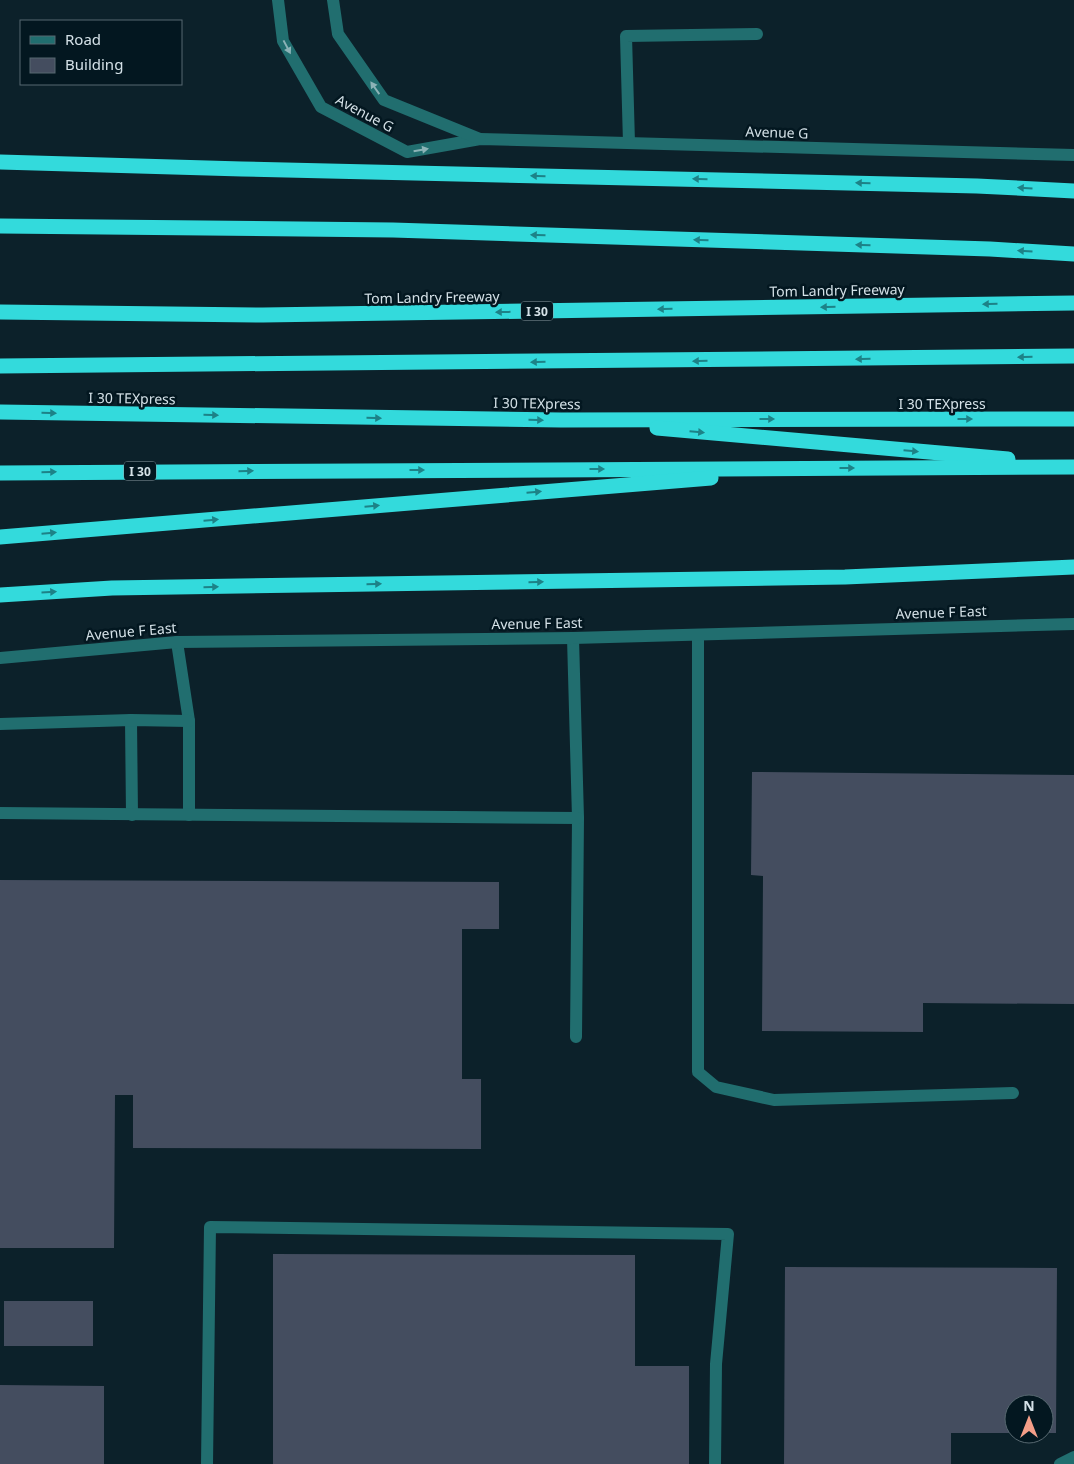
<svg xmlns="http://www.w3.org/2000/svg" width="1074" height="1464" font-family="'Noto Sans',sans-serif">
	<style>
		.building { fill: #444d5f }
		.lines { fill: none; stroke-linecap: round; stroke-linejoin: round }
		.lane { stroke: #216e6f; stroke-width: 12 }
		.street { stroke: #216e6f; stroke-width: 12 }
		.highway { stroke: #33dadc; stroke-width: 15 }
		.oneway { fill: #8cb3b7 }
		.oneway2 { fill: #1d8287 }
		.labels { text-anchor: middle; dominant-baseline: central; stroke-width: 5; stroke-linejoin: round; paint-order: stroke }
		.shield { fill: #031720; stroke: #95a4ab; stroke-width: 1 }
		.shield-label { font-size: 12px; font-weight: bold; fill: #d4e1e7 }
		.street-label { font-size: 14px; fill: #d4e1e7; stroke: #031720 }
	</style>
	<rect width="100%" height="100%" fill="#0c212a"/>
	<g class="building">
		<polygon points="752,772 1074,775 1074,1004 923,1003 923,1032 762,1031 763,876 751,875"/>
		<polygon points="0,880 499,882 499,929 462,929 462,1079 481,1079 481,1149 133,1148 133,1095 115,1095 114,1248 0,1248"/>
		<polygon points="273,1254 635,1255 635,1366 689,1366 689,1464 273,1464"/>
		<polygon points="785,1267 1057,1268 1056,1433 1044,1433 1044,1404 1014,1404 1014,1433 951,1433 951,1464 784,1464"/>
		<rect x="4" y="1301" width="89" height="45"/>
		<polygon points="0,1385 104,1386 104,1464 0,1464"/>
	</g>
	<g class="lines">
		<g class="lane">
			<polyline points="629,143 626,36 757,34"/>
			<polyline points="698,635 698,1072 716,1087 774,1100 1013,1093"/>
			<polyline points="573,638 578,818 576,1037"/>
			<polyline points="177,642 189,721 189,815"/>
			<polyline points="131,720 132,815"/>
			<polyline points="0,724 131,720 189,721"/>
			<polyline points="0,813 578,818"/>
			<polyline points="207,1464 210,1227 728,1234 716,1364 715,1464"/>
			<polyline points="1060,1464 1074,1457"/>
		</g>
		<g class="street">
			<polyline points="278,0 283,41 321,107 407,152 480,139 1074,155"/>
			<polyline points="333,0 338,34 384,100 480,139"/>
			<polyline points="0,658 177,642 573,638 1074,624"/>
		</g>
		<g class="highway">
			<polyline points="0,162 242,169 977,186 1074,191"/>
			<polyline points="0,226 393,230 990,249 1074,254"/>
			<polyline points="0,312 263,315 1074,303"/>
			<polyline points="0,366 1074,356"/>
			<polyline points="0,412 561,420 1074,419"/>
			<polyline points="657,428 1008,459"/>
			<polyline points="0,473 1074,467"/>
			<polyline points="0,537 711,478"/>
			<polyline points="0,595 112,588 845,577 1074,567"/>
		</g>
	</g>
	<defs><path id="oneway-solid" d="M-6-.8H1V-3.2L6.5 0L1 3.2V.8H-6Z" transform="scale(1.25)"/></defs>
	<g class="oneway">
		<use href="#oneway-solid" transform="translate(287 47) rotate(62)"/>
		<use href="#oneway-solid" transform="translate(375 88) rotate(-125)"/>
		<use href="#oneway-solid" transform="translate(421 150) rotate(-10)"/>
	</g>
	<g class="oneway2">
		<use href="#oneway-solid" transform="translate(538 176) rotate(-179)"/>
		<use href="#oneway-solid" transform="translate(700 179) rotate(-179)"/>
		<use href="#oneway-solid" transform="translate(863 183) rotate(-179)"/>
		<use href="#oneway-solid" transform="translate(1025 188) rotate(-177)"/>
		<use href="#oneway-solid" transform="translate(538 235) rotate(-178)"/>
		<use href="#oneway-solid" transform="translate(701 240) rotate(-178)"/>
		<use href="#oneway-solid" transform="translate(863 245) rotate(-178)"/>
		<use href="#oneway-solid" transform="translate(1025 251) rotate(-177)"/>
		<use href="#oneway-solid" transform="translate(990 304) rotate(179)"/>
		<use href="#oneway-solid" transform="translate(828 307) rotate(179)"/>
		<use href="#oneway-solid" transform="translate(665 309) rotate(179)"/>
		<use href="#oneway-solid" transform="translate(503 312) rotate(179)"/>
		<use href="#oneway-solid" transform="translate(1025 357) rotate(179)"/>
		<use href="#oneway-solid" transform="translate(863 359) rotate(179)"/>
		<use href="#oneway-solid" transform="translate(700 361) rotate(179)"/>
		<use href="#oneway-solid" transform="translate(538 362) rotate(179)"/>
		<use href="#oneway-solid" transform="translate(49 413) rotate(1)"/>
		<use href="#oneway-solid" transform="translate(211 415) rotate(1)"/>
		<use href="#oneway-solid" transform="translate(374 418) rotate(1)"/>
		<use href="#oneway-solid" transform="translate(767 419)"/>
		<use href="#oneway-solid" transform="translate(965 419)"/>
		<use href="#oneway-solid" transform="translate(536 420) rotate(1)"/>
		<use href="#oneway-solid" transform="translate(697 432) rotate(5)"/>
		<use href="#oneway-solid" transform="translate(911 451) rotate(5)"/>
		<use href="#oneway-solid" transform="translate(847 468)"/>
		<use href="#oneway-solid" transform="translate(597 469)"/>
		<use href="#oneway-solid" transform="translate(417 470)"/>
		<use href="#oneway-solid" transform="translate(246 471) rotate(-1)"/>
		<use href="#oneway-solid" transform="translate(49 472) rotate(-1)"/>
		<use href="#oneway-solid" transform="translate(534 492) rotate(-5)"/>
		<use href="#oneway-solid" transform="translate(372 506) rotate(-5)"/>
		<use href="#oneway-solid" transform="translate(211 520) rotate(-5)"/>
		<use href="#oneway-solid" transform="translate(49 533) rotate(-5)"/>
		<use href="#oneway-solid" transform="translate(536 582) rotate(-1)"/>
		<use href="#oneway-solid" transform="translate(374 584) rotate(-1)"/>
		<use href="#oneway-solid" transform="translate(211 587) rotate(-1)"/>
		<use href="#oneway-solid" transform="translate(49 592) rotate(-3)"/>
	</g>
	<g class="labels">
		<g class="shield">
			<rect x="521" y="301.5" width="32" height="19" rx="4"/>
			<rect x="124" y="461.5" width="32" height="19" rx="4"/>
		</g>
		<g class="shield-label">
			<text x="537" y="311">I 30</text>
			<text x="140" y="471">I 30</text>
		</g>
		<g class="street-label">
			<text transform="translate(365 113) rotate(28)">Avenue G</text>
			<text transform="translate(777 132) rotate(2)">Avenue G</text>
			<text transform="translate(837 290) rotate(-1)">Tom Landry Freeway</text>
			<text transform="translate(432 297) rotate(-1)">Tom Landry Freeway</text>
			<text transform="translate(132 398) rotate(1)">I 30 TEXpress</text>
			<text transform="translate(537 403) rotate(1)">I 30 TEXpress</text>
			<text x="942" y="403">I 30 TEXpress</text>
			<text transform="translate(941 612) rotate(-2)">Avenue F East</text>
			<text transform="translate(537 623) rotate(-1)">Avenue F East</text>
			<text transform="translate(131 631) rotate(-5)">Avenue F East</text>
		</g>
	</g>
	<rect x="20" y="20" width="162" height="65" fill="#031720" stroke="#576870"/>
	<rect x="30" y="36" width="25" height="8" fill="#216e6f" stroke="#576870"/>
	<text x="65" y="45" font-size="15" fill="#d4e1e7">Road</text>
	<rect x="30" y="58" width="25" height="15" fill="#444d5f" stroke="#576870"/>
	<text x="65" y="70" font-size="15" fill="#d4e1e7">Building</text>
	<g transform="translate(1029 1419)"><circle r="24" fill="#031720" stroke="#576870"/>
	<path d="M0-4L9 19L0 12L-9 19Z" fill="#f49e88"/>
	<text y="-8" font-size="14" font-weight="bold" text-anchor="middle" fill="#d4e1e7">N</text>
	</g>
</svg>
